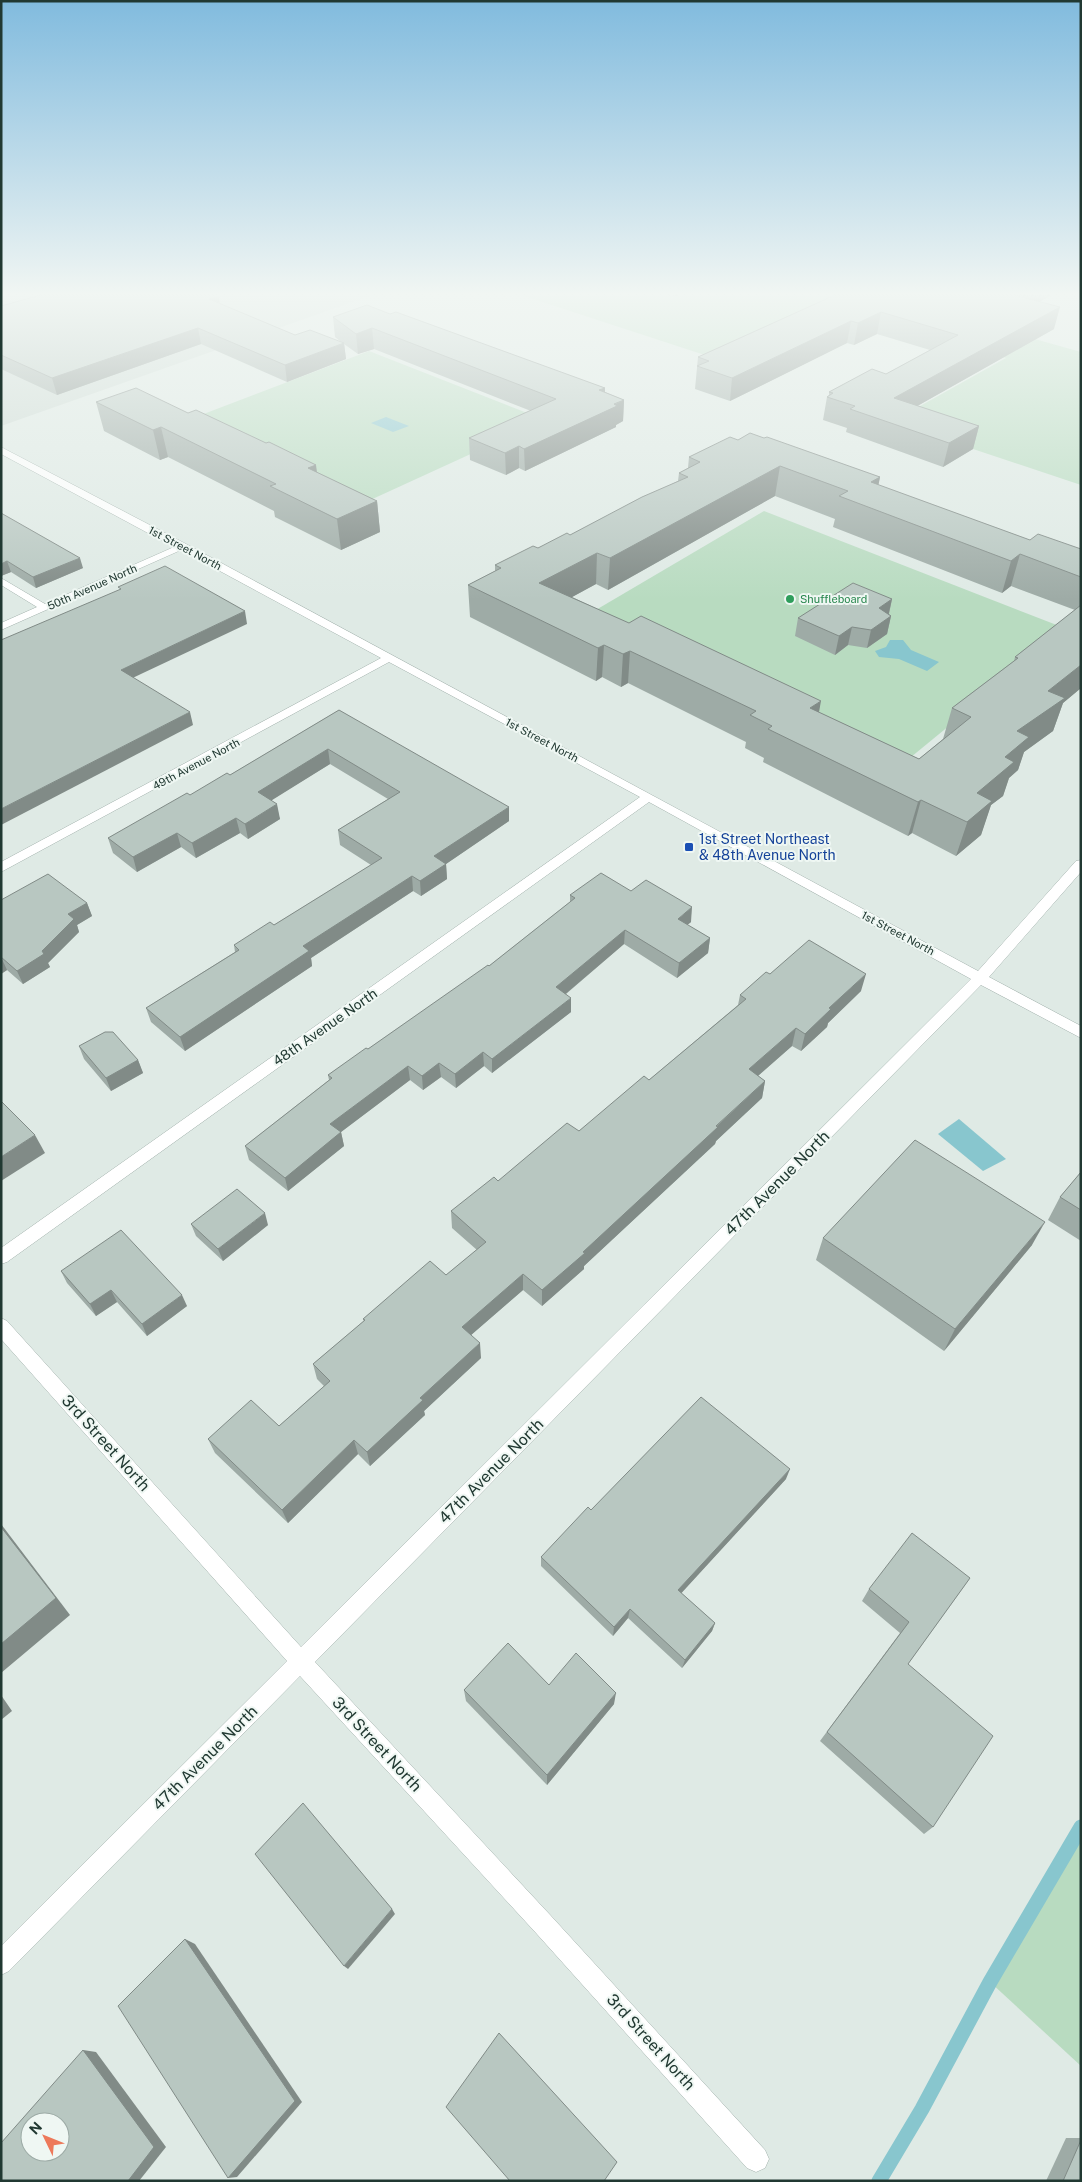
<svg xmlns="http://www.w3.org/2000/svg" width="1082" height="2182" font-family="'Public Sans',sans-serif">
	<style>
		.built { fill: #cddad4 }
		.green { fill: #b8dbc0 }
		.water { fill: #88c6ce }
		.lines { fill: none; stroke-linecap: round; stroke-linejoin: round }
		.stream { stroke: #88c6ce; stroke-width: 15 }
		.minor-casing { stroke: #a2b1ac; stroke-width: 1 }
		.minor { fill: #fff; fill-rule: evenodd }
		.wall { fill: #9eaba6; fill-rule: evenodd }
		.shaded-wall { fill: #818b87 }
		.building { fill: #b8c7c1; stroke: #818b87; fill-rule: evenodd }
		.leisure-dot { fill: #2e9e5b; stroke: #eff7f3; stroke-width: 2 }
		.transit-dot { fill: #1a4fb4; stroke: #eff7f3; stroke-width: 2 }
		.labels { text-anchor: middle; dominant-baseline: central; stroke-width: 4; stroke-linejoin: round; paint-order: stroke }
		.far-street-label { font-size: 11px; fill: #213932; stroke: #eff7f3 }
		.far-leisure-label { font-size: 11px; fill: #27864d; stroke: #eff7f3; text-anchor: start }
		.transit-label { font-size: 14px; fill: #164399; stroke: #eff7f3; text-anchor: start }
		.street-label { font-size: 14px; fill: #213932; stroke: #eff7f3 }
		.near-street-label { font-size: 16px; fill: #213932; stroke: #eff7f3 }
	</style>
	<rect width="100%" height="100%" fill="#dfeae5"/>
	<polygon class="built" points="1,295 372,295 1,426"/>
	<g class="green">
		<polygon points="521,295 851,295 723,361"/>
		<polygon points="1017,334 1081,352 1081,485 949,441 913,410 1006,358 998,355"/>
		<polygon points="369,351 545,420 355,507 180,423"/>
		<polygon points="764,511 1067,629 905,762 589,614"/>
		<polygon points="1081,1827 1081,2066 990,1982"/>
	</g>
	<g class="water">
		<polygon points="386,417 409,426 393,432 371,423"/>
		<polygon points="890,640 903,640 911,650 939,662 927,671 899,659 879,657 875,651 886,647"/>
		<polygon points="959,1119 1006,1159 983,1171 938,1134"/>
	</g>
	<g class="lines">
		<polyline class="stream" points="879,2181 922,2109 990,1982 1081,1827"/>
		<g class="minor-casing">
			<polygon id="minor" points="1,447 186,544 978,971 1076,861 1081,860 1081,872 989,977 1081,1026 1081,1038 981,985 315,1662 552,1917 765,2150 769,2159 765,2168 756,2172 747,2168 536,1933 300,1676 9,1971 1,1975 1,1946 287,1661 1,1339 1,1318 7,1321 301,1647 971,979 649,802 7,1262 1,1264 1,1248 640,797 389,662 1,872 1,862 381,658 181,550 1,630 1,623 37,607 1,585 1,578 45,604 174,547 1,454"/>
		</g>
		<use href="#minor" class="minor"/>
	</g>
	<g class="wall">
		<polygon points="665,295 680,295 674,297"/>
		<polygon points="835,295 1051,295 1039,302 1054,329 917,406 979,426 973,449 943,467 846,432 847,428 823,420 827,397 829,395 829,392 886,374 930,350 877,334 854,345 847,343 730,401 695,389 698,357"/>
		<polygon points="220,304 295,335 341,342 335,337 333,317 390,314 605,388 605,392 624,400 623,421 616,425 616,427 525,471 519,468 506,475 470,460 469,438 531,411 374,349 358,354 344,344 346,359 287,382 201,344 57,395 1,369 1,306"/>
		<polygon points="96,402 188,413 266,443 316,465 316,472 377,501 380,532 341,550 275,517 274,511 168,457 160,460 104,431"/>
		<path d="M738 440 880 477 878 485 1030 540 1081 549V688L1063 703 1053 731 1024 752 1018 770 1009 778 1003 796 991 805 981 835 956 856 912 833 908 836 763 762 764 758 745 748 746 742 628 683 621 687 602 677 596 681 470 617 468 585 495 571V565L570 535 678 481 679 473 688 468 689 457ZM775 496 835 519 833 527 1002 593 1011 586 1075 610 1015 657 1014 661 952 708 943 739 919 759 572 597 596 584 608 590Z"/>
		<polygon points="1,513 83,568 36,588 11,572 1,576"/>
		<polygon points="892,599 889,614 891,616 887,634 867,648 848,645 835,655 795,636 798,618"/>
		<polygon points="339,710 509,821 446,864 447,879 421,896 413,891 311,958 312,966 185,1051 151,1022 146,1008 235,952 234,945 274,925 371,865 340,845 338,830 388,799 330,764 271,800 280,819 248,839 240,833 196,858 181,847 137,872 113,853 108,838 230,775"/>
		<polygon points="631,891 691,922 687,925 710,938 708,953 677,978 624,944 566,994 571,1012 492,1073 484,1066 456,1088 441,1077 423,1090 410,1080 341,1132 344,1146 288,1191 249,1160 245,1146 329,1080 328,1075 368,1049 489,966 570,902 570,895"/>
		<polygon points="1,900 87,903 92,916 77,925 79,932 48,963 50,967 23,984 7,970 1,974"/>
		<polygon points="770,974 861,991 828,1023 827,1027 801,1051 792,1046 758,1076 765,1081 762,1098 716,1141 715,1144 584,1266 584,1269 542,1306 523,1290 471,1335 481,1358 424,1411 425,1415 370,1466 358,1454 288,1523 215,1453 208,1439 279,1426 324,1386 317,1379 313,1364 364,1321 363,1319 446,1275 477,1250 452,1228 451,1211 498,1181 579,1131 649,1080 738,1005 740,995"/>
		<polygon points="79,1046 138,1060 143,1073 111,1091 84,1059"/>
		<polygon points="1081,1172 1081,1241 1048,1220 1060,1197"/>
		<polygon points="191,1224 268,1225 223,1261 196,1236"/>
		<polygon points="823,1238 1032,1245 944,1351 816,1260"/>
		<polygon points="61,1271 187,1306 147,1336 117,1302 96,1316 67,1283"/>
		<polygon points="786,1479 681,1593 715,1623 712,1631 682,1668 628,1618 613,1636 541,1566 541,1557 591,1510"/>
		<polygon points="970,1578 908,1664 933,1827 924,1834 820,1741 900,1633 862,1601 869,1589"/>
		<polygon points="464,1690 614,1704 547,1785 466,1701"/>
		<polygon points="1066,2138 1081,2138 1081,2181 1046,2181"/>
	</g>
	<g class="shaded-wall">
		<polygon points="674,295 680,295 674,297"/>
		<polygon points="1021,295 1051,295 1013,318 1018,296"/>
		<polygon points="219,297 221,312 209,299"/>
		<polygon points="1060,307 1054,329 889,422 894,398"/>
		<polygon points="881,312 877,334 854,345 858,323"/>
		<polygon points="851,321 847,343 730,401 732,378"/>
		<polygon points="198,328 201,344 57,395 52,378"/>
		<polygon points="372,328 374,349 358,354 356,334"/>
		<polygon points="344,343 346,359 287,382 285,365"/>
		<polygon points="605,388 604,409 599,390"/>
		<polygon points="624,400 623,421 616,425 616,427 525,471 524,449"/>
		<polygon points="979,426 973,449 943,467 949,443"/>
		<polygon points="161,427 168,457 160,460 153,430"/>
		<polygon points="519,446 519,468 506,475 505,453"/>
		<polygon points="316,465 320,495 308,468"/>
		<polygon points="780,466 775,496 608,590 610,558"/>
		<polygon points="880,477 874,508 871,482"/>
		<polygon points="377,501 380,532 341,550 337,519"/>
		<polygon points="597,553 596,584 539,615 539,583"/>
		<polygon points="1020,554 1011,586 1002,593 1011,561"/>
		<polygon points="80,558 83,568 36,588 33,577"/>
		<polygon points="7,561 11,572 1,576 1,564"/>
		<polygon points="892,599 888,617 879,608"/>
		<polygon points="245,611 247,624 124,682 121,670"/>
		<polygon points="891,616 887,634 867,648 871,630"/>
		<polygon points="852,627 848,645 835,655 839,636"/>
		<polygon points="604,645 602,677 596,681 598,648"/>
		<polygon points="630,651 628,683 621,687 623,654"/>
		<polygon points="1081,665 1081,688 1063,703 1053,731 1024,752 1018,770 1009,778 1003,796 991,805 981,835 956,856 977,793 1005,757 1017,731 1048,691"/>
		<polygon points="821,701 815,734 810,708"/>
		<polygon points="190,712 193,725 1,825 1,809"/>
		<polygon points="328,749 330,764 261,807 258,792"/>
		<polygon points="921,800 912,833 908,836 918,802"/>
		<polygon points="277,804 280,819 248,839 245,824"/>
		<polygon points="509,807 509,821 446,864 447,879 421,896 420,881 434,856"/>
		<polygon points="236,818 240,833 196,858 192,843"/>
		<polygon points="177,833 181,847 137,872 133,857"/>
		<polygon points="412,876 413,891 311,958 312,966 185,1051 180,1037 303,946"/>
		<polygon points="87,903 92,916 77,925 79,932 48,963 50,967 23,984 17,971 42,951 68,914"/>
		<polygon points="692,907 691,922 676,934 678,919"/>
		<polygon points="625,930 624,944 556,1002 556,987"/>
		<polygon points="710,938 708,953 677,978 679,963"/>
		<polygon points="1,957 7,970 1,974"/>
		<polygon points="866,974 861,991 828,1023 827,1027 801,1051 805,1034 829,1008"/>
		<polygon points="571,998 571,1012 492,1073 492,1059"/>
		<polygon points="796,1028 792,1046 745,1087 749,1069"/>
		<polygon points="483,1052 484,1066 456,1088 455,1074"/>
		<polygon points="138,1060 143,1073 111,1091 106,1078"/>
		<polygon points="439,1063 441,1077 423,1090 422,1076"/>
		<polygon points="408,1066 410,1080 341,1132 344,1146 288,1191 285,1178 330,1124"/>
		<polygon points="765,1081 762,1098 716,1141 715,1144 584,1266 584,1269 542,1306 542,1290"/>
		<polygon points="35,1135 45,1153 1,1181 1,1157"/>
		<polygon points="265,1213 268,1225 223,1261 218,1249"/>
		<polygon points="1045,1222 1032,1245 944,1351 955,1329"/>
		<polygon points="523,1274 523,1290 463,1342 462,1327"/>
		<polygon points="111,1290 117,1302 96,1316 90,1304"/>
		<polygon points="182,1295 187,1306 147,1336 142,1324"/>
		<polygon points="480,1343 481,1358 424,1411 425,1415 370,1466 367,1452 420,1398"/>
		<polygon points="354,1440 358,1454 288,1523 282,1510"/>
		<polygon points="790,1469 786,1479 676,1599 678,1590"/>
		<polygon points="1,1524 70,1615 1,1673"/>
		<polygon points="630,1609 628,1618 613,1636 614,1627"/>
		<polygon points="715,1623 712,1631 682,1668 685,1660"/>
		<polygon points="616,1693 614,1704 547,1785 547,1775"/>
		<polygon points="1,1695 12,1711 1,1720"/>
		<polygon points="392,1909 395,1914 348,1969 344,1966"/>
		<polygon points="185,1939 195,1944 302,2102 237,2177 228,2178"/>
		<polygon points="83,2050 96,2052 166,2147 139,2181 128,2181"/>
	</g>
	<g class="building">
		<polygon points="41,295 212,295 219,297 209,299 295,335 310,330 344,343 285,365 198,328 52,378 1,355 1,306"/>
		<polygon points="835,295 1021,295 1018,296 1060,307 894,398 979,426 949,443 850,409 855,406 827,397 833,393 829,392 872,369 886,374 958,335 881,312 858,323 851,321 732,378 697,366 709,361 698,357"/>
		<polygon points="367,305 390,314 396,312 605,388 599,390 624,400 614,404 617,406 524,449 519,446 505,453 469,438 556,399 372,328 356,334 333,317"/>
		<polygon points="136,388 188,413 196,410 266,443 269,442 316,465 308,468 377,501 337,519 270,486 276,484 161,427 153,430 96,402"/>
		<polygon points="750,433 764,438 767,437 880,477 871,482 1030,540 1038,534 1081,549 1081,577 1020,554 1011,561 839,496 848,491 780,466 610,558 597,553 539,583 629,623 641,616 821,701 810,708 919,759 971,717 952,708 1018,658 1015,657 1081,605 1081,665 1048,691 1065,698 1017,731 1029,737 1005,757 1014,762 977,793 992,801 967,822 921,800 918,802 768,729 772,726 750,715 756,711 630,651 623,654 604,645 598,648 468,585 501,568 495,565 533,546 538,548 567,533 570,535 642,497 688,477 679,473 700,462 689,457 730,437 738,440"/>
		<polygon points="1,513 80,558 33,577 7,561 1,564"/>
		<polygon points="165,566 245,611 121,670 190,712 1,809 1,640 121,589 118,587"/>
		<polygon points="853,583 892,599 879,608 891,616 871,630 852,627 839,636 798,618"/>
		<polygon points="339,710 509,807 434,856 446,864 420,881 412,876 303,946 309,951 180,1037 146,1008 239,950 234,945 270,922 274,925 382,858 338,830 400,792 328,749 258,792 277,804 245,824 236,818 192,843 177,833 133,857 108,838 187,793 190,795 227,773 230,775"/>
		<polygon points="601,873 631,891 646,880 692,907 678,919 710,938 679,963 625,930 556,987 571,998 492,1059 483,1052 455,1074 439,1063 422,1076 408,1066 330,1124 341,1132 285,1178 245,1146 332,1078 328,1075 366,1048 368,1049 488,965 489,966 575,898 570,895"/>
		<polygon points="48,874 87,903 68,914 74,919 42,951 44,954 17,971 1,957 1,900"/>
		<polygon points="809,940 866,974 829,1008 831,1009 805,1034 796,1028 749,1069 765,1081 716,1126 718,1127 583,1252 585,1253 542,1290 523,1274 462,1327 480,1343 420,1398 423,1400 367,1452 354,1440 282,1510 208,1439 251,1400 279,1426 330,1381 313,1364 365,1320 363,1319 430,1261 446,1275 486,1242 451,1211 494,1177 498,1181 567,1123 579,1131 644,1076 649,1080 746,999 740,995 766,972 770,974"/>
		<polygon points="105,1032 113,1032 138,1060 106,1078 79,1046"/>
		<polygon points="1,1101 35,1135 1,1157"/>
		<polygon points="915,1140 1045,1222 955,1329 823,1238"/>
		<polygon points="1081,1172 1081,1210 1060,1197"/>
		<polygon points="237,1189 265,1213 218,1249 191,1224"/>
		<polygon points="121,1230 182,1295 142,1324 111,1290 90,1304 61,1271"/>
		<polygon points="701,1397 790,1469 678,1590 715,1623 685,1660 630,1609 614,1627 541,1557 588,1507 591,1510"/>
		<polygon points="1,1527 56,1598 1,1644"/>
		<polygon points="912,1533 970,1578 908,1664 993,1736 933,1827 827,1732 909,1622 869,1589"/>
		<polygon points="508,1643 549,1685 576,1653 616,1693 547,1775 464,1690"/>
		<polygon points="303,1803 392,1909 344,1966 255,1854"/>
		<polygon points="185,1939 295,2101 228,2178 118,2006"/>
		<polygon points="499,2033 617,2162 604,2181 510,2181 446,2107"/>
		<path d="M83 2050 154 2147 128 2181H1V2143ZM30 2122H60V2152H30Z"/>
		<polygon points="1081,2140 1081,2181 1063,2181"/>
	</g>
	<linearGradient id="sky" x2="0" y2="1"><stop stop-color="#81bbde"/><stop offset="0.49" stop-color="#f1f6f3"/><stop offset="1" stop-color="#f1f6f3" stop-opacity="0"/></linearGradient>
	<rect width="1082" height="600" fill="url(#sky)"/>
	<circle class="leisure-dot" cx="790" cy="599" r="5"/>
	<rect class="transit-dot" x="684" y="842" width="10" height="10" rx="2.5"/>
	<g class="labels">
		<g class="far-street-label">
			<text transform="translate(185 548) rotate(28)">1st Street North</text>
			<text transform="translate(92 587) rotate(-24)">50th Avenue North</text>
			<text transform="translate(542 740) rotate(28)">1st Street North</text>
			<text transform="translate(196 764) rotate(-28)">49th Avenue North</text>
			<text transform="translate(898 933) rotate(28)">1st Street North</text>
		</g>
		<g class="far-leisure-label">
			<text x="800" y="599">Shuffleboard</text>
		</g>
		<g class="transit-label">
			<text x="699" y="839">1st Street Northeast<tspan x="699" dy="16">&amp; 48th Avenue North</tspan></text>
		</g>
		<g class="street-label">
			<text transform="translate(325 1027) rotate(-35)">48th Avenue North</text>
		</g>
		<g class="near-street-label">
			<text transform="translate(777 1183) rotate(-45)">47th Avenue North</text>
			<text transform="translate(106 1443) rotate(48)">3rd Street North</text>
			<text transform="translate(491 1471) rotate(-45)">47th Avenue North</text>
			<text transform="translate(377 1744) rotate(47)">3rd Street North</text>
			<text transform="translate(205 1758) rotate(-45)">47th Avenue North</text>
			<text transform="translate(651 2042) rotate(48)">3rd Street North</text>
		</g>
	</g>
	<rect width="1082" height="2182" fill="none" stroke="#213932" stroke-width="5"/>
	<g transform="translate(45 2137) rotate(313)"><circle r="24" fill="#eff7f3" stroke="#9daba6"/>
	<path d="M0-4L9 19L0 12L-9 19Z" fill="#ed795a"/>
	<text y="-8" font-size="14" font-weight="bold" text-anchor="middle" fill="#213932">N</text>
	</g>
</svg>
